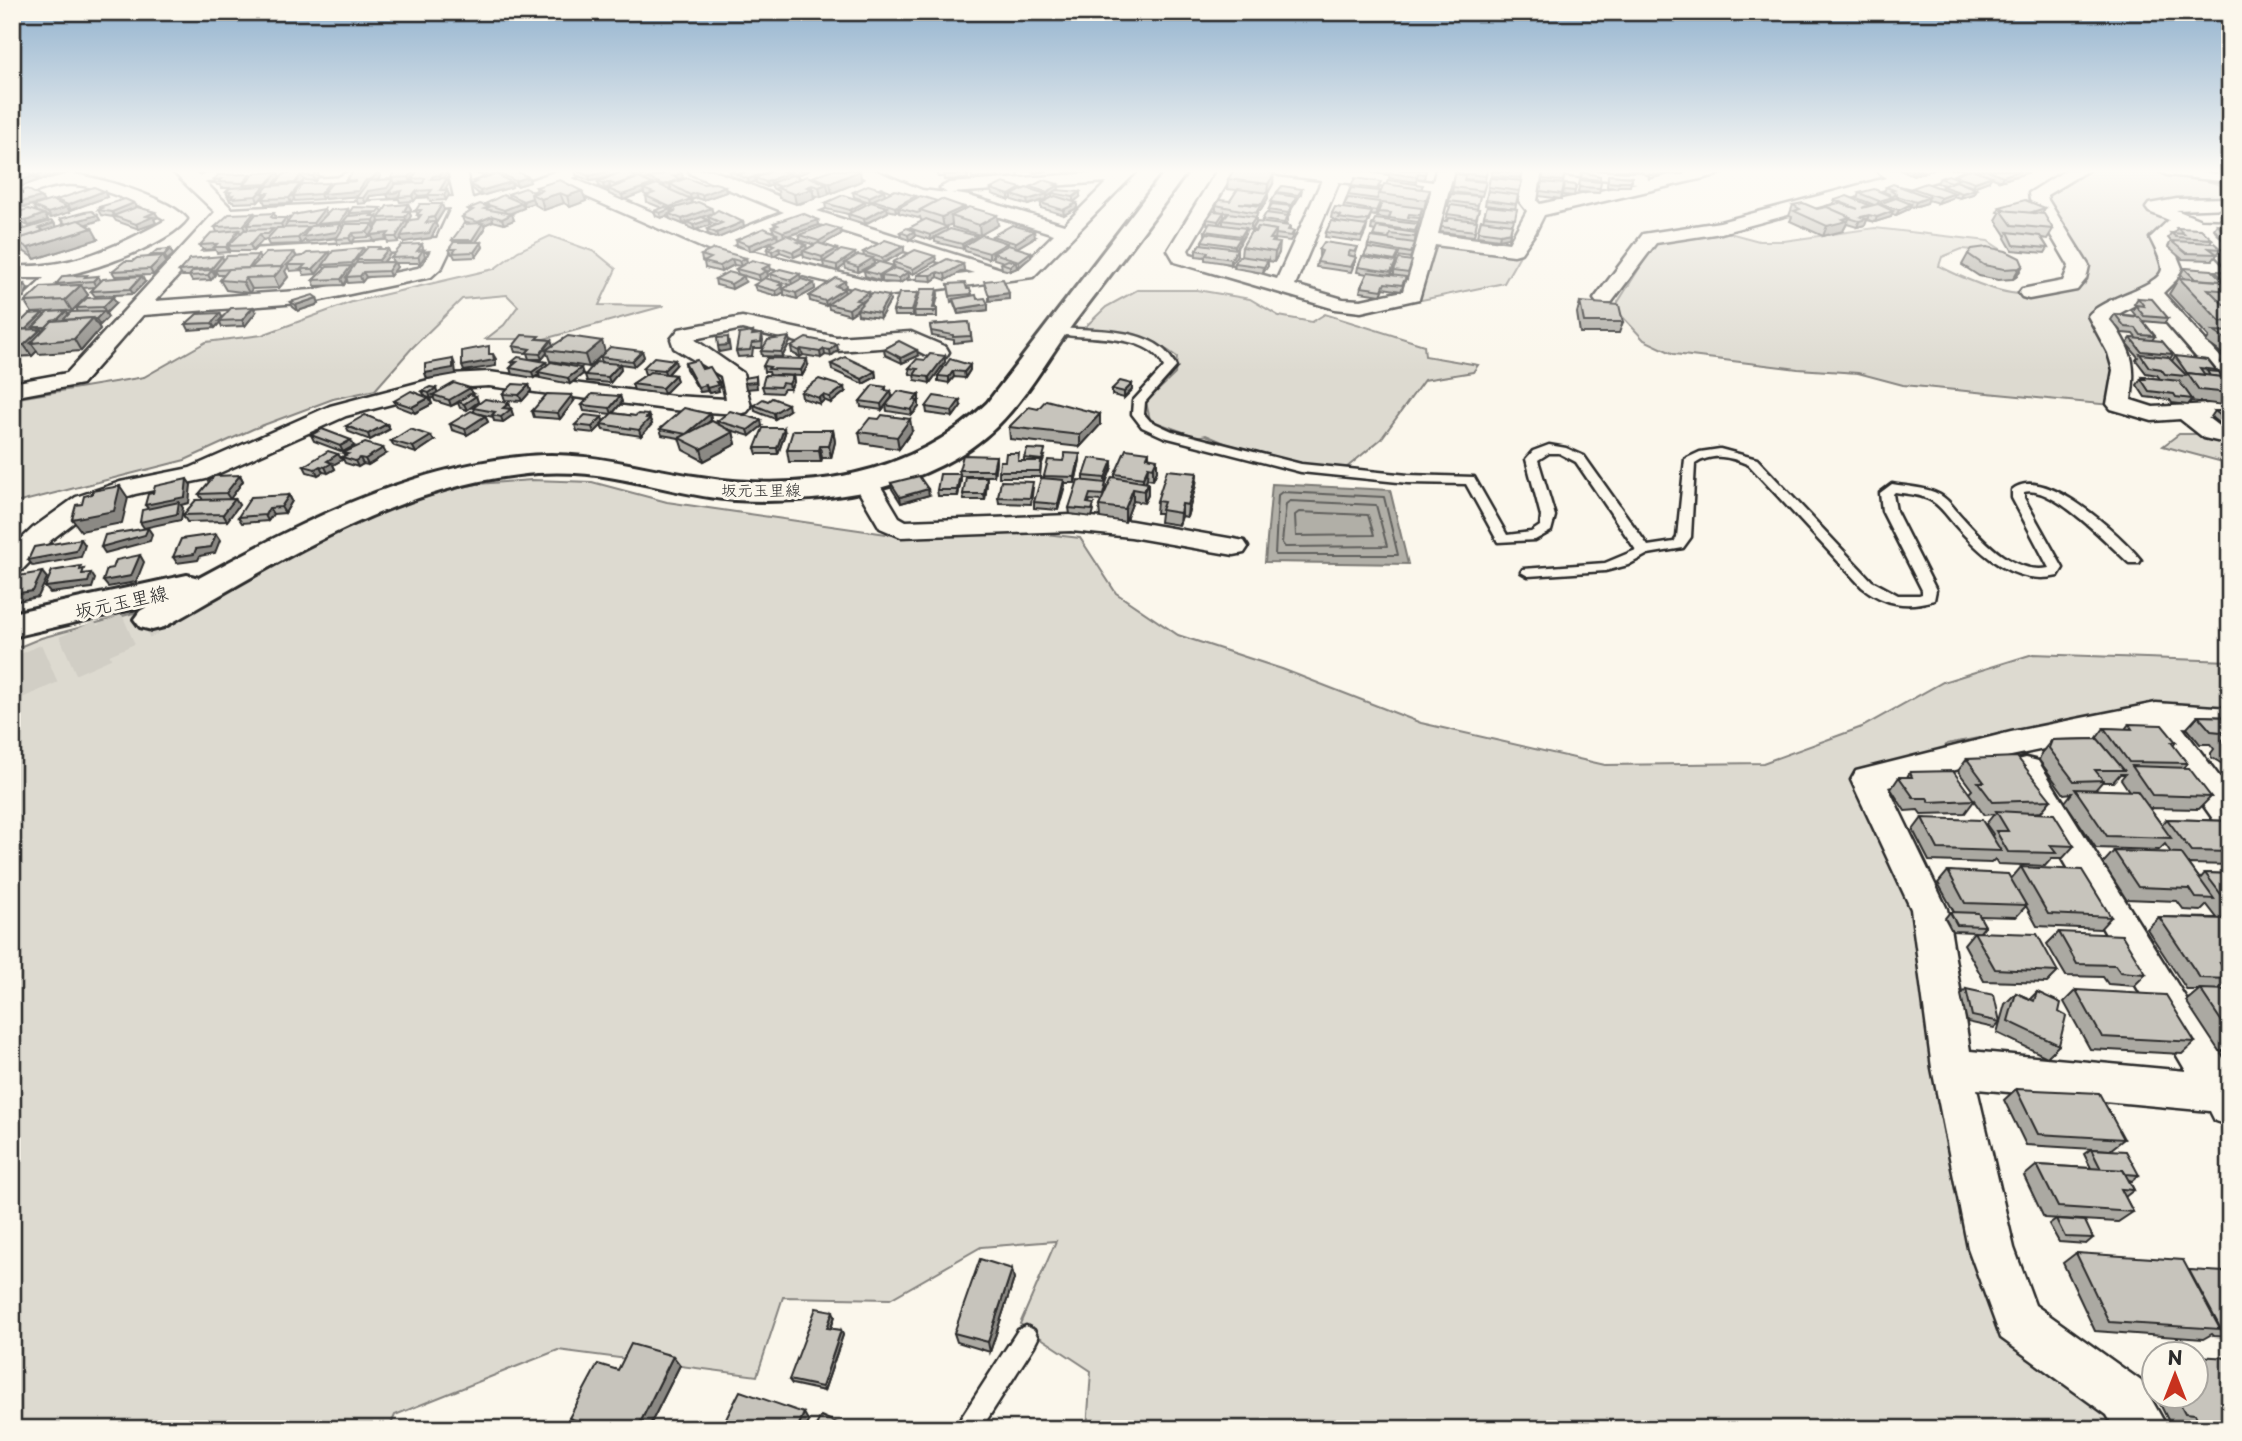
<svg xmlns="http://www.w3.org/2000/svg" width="2242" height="1441" font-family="'Playpen Sans','Klee One',sans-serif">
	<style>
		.green { fill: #dddad0; stroke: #84827e; stroke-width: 2 }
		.water { fill: #b1afa7; stroke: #7b7a75; stroke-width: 2 }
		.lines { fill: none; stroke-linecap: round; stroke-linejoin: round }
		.shore { stroke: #61605d; stroke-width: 2 }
		.tertiary-tunnel-far1 { stroke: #d1cec5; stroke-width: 32; stroke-dasharray: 32 16; stroke-linecap: butt }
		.tertiary-tunnel { stroke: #d1cec5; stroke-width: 41; stroke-dasharray: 41 20; stroke-linecap: butt }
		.service-casing { stroke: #2b2b2b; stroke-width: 5 }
		.minor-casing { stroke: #2b2b2b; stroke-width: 5 }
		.tertiary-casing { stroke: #2b2b2b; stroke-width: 6 }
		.service { fill: #fbf7ec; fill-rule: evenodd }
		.minor { fill: #fbf7ec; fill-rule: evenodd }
		.tertiary { fill: #fbf7ec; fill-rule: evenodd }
		.wall { fill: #aba9a2; stroke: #2b2b2b; stroke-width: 2; fill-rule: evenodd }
		.shaded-wall { fill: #8b8984; stroke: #2b2b2b; stroke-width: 2 }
		.building { fill: #c7c4bc; stroke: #2b2b2b; stroke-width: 2 }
		.labels { text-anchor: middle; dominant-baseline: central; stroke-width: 6; stroke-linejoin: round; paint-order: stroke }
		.far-street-label { font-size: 16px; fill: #2b2b2b; stroke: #fbf7ec }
		.street-label { font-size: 19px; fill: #2b2b2b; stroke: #fbf7ec }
	</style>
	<rect width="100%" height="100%" fill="#fbf7ec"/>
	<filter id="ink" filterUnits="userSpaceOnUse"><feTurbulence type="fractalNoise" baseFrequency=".0143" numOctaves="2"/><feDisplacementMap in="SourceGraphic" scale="14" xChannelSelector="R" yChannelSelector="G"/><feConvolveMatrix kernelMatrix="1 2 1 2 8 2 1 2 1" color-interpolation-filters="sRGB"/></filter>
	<g filter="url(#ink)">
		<g class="green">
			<path d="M2092 170C2140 170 2184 172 2230 188V200L2151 207 2180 221 2170 223 2166 271 2155 283 2091 314 2117 368 2111 405 1903 385 1858 373 1798 369 1674 354 1644 340 1619 313 1618 302 1656 242 1722 231 1759 241H1784L1875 228 1988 241 2005 252 1962 249 1942 257 1939 266C1990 292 2031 306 2085 284L2084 260 2046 200 2047 192Z"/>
			<polygon points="550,236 595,252 616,269 599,305 664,306 544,339 486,339 504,325 518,306 507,295 462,299 412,348 375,390 333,399 253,429 185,460 12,504 12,399 144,377 206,342 262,335 352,302 494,269 518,251"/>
			<polygon points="1440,245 1520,255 1504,283 1417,301 1437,246"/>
			<path d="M1137 290H1197L1250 299 1279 316 1312 322 1325 314 1424 345 1425 356 1478 365 1473 372 1424 380 1381 439 1345 469 1301 463 1227 444 1206 435 1197 437 1150 420 1146 402 1175 374 1177 357C1147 333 1118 334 1082 330L1106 307Z"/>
			<polygon points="2179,434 2204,434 2230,441 2230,464 2163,446"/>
			<polygon points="532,480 592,482 667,502 907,537 1029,532 1080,538 1116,593 1178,635 1282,669 1421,723 1605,765 1763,763 1862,727 1943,682 2033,654 2230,661 2230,711 2149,706 1947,744 1937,757 1856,776 1914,904 1968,1247 1999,1332 2110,1399 2128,1429 1087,1429 1091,1371 1020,1324 1056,1241 981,1247 890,1299 783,1297 757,1376 558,1350 395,1415 389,1429 12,1429 12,650 41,638 167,604 395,502 477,484"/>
		</g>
		<polygon class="water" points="1272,484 1390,490 1408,564 1265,562"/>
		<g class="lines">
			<g class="shore">
				<polygon points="1282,492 1384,497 1398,555 1275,555 1278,495"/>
				<polygon points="1290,501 1376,505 1387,546 1285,547 1282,543 1286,504"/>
				<polygon points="1299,512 1368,515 1374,535 1296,536 1295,515"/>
			</g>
			<polyline class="tertiary-tunnel-far1" points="99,642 152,619"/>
			<polyline class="tertiary-tunnel" points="12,680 103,640"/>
			<g class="service-casing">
				<g id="service">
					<path d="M1055 328C1092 331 1159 325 1176 367L1145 402 1144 414 1150 421 1172 431 1301 464 1408 475 1474 477 1507 535 1531 532 1540 526 1541 516 1526 459 1533 451 1549 445 1566 448 1584 456 1648 546 1674 542 1677 537 1685 459 1700 452 1720 449 1757 459 1872 581 1898 595H1919L1922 594V590L1882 511 1880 493 1892 484C1908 487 1926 487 1940 495 1949 500 1956 511 1963 518 1985 542 2014 575 2049 568L2012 498V490C2043 463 2121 535 2141 560L2139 563H2129C2109 545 2052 484 2024 492V498L2063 568 2058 576C2014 586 1982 555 1955 525 1948 517 1941 507 1932 501 1921 494 1907 494 1895 492L1893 494 1896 511 1936 590 1934 600C1907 608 1885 605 1862 587L1749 465C1731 457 1713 452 1695 464L1691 537 1683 548 1648 554 1628 565 1605 571 1528 576 1521 572 1523 569 1605 563 1636 550 1576 462 1559 453H1549L1538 460 1555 516 1551 531 1535 540 1498 542 1466 484 1408 483 1301 472 1164 437 1142 427 1132 414 1133 401 1164 367C1150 331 1083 340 1051 333V329Z"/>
					<polygon points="1026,1326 1034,1330 1038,1338 1034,1346 981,1429 954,1429 1018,1330"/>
				</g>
			</g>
			<g class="minor-casing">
				<g id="minor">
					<path d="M171 170H192L200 176C214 165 321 170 346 170L337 175 205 182 232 209 454 197 448 170H466L472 199 561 170H583L581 175 572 178 715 239 784 212 691 174 688 170H712L800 205 866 179 850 170H874L922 190 947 193 940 188 949 183 1138 170 1033 277 885 296 719 255 555 183 468 212 442 267 431 277 312 302 143 315 82 384 12 397V383L67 373 215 212ZM1107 182 1064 225 969 196 951 193ZM881 186 912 199 961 205 1054 234 1020 268 1004 270 817 211ZM451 208 437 238 199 252 228 220ZM801 218 974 273 885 284 731 246ZM431 250 424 264 418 268 312 290 155 301 188 265Z"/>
					<path d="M1217 170H1235L1188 250 1190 254 1277 279 1322 180 1279 175 1270 170H1344L1433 182 1436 170H1454L1438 234 1509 243 1527 211 1519 201 1524 170H1542L1537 201 1540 204 1637 183 1563 175 1554 170 1641 173 1647 174 1648 180 1694 170H1726L1717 175 1544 215 1535 233 1521 253 1514 255 1435 245 1419 299 1361 312 1335 309 1175 262 1168 250ZM1339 182 1431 191 1403 291 1361 300 1343 299 1295 285Z"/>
					<polygon points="1876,170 1898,170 1913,177 1936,170 1963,170 1960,174 1912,188 1900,185 1721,233 1656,243 1611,303 1597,303 1594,299 1643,234 1720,222 1886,178"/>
					<polygon points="2066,170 2088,170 2047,195 2048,200 2089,266 2086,279 2077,290 2029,299 2022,297 2019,293 2022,289 2063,281 2069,266 2030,200 2029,193"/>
					<polygon points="2158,170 2230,172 2230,182 2167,175"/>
					<path d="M70 174C96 176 172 199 187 219 169 244 96 269 66 275L64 281 19 324 12 326V308L44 278H12V266C70 269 117 247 166 220 141 205 94 182 65 185 47 186 30 195 12 199V188Z"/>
					<path d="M2230 198V208L2176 210 2201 220 2230 221V233L2214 232 2230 248V265L2223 263 2191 230H2180L2170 239 2182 268 2177 279 2163 293 2230 368V389L2222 387 2146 299 2111 318C2131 354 2137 358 2131 400L2153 407 2230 403V417L2208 418 2221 428 2230 430V444L2204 438 2180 419 2152 421 2111 409 2107 404 2113 370 2108 353 2088 316C2102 297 2160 287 2162 269 2162 261 2154 246 2150 238L2169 220 2149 212 2146 208 2149 204 2177 199Z"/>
					<polygon points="742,317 836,337 911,332 946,347 949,352 946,357 930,357 908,346 836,351 742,329 694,339 743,373 751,407 747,412 739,414 674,410 489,386 452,388 346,416 206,479 135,494 94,507 51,540 22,570 12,572 12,548 33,528 76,497 120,482 190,468 330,406 451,374 489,372 674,396 726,399 721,376 674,348 671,339 679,329"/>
					<polygon points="865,472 874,475 899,517 906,521 1071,515 1131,521 1234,539 1244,541 1248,547 1244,553 1234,555 1131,537 1071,531 901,537 880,528 852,480 856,475"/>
					<polygon points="2156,703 2230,708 2230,730 2182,727 2230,791 2230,830 2218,826 2148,727 2011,756 1888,787 1947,909 1970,1051 2186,1071 2010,770 2014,761 2026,758 2038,761 2230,1069 2230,1126 2215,1121 2210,1111 1977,1089 2014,1248 2035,1305 2141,1381 2168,1429 2115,1429 2107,1415 2001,1338 1968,1248 1932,1068 1911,909 1851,780 1856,771 1868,768 2011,732"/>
				</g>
			</g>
			<g class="tertiary-casing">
				<path id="tertiary" d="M1166 170H1188C1152 221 1113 271 1075 321 1049 356 1028 396 996 427 930 491 822 505 734 500 693 497 655 485 615 478 583 472 550 471 518 475 388 490 276 564 164 627L152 630 140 627 134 619 140 611 150 605 12 637V613L187 575 199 578C300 523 402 470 518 457 586 449 635 468 701 477 801 493 912 477 987 403Z"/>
			</g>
			<use href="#service" class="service"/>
			<use href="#minor" class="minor"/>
			<use href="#tertiary" class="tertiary"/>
		</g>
		<g class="wall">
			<polygon points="16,170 54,170 57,174 40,180 35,178 37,181 19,187 12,186 12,175 22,173 21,171"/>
			<polygon points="197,170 223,170 222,171 198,172"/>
			<path d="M355 170H378L381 176 377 180 392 179 391 178 397 170H445L446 174 443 179 447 178 449 183 445 190H447L449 195 446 200 430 201 428 195 418 196 414 201 400 202 398 197 389 199 387 194 370 196 366 203 358 204 356 198 358 196 325 199 324 197 322 199 295 201 294 199 291 203 265 204 263 199 264 197V195L258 202 234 203 233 201H230L226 192 231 188H221L220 185H217L214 180 251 174 252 176 278 172 280 177 273 186H276L275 184 285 173 319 176 315 181 304 180 300 185 301 186 330 185 347 182 346 180ZM413 180 414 183 395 184V183L411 182Z"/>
			<polygon points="472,170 514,170 528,177 530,182 517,186 511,183 512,187 481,196 473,189 471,184 474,183 473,181 485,177 473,172"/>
			<polygon points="575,170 627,170 623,171 630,174 629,171 671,171 683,178 680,179 680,180 703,184 726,192 703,200 697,198 691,200 692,204 711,208 713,213 702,217 710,225 695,230 688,227 687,223 683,224 670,219 669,215 661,218 656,216 654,211 662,208 647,202 646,196 648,196 644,194 644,192 623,200 609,194 608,189 611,188 604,189 599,187 598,182 617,174 602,179 590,181 576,175"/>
			<polygon points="810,170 795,176 801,178 814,179 813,177 860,171 861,181 832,193 829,192 829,194 821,197 814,195 814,199 796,204 779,198 778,191 772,188 772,185 767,187 756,183 756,181 749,184 731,176 730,171"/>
			<polygon points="934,170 967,170 968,179 944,180 944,177 938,177"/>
			<polygon points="971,170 999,170 999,176 972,178"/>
			<polygon points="1002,170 1029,170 1030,171 1018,171 1018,177 1003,178"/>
			<polygon points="1064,170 1079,170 1079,171 1064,172"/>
			<polygon points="1353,170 1388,170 1386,174"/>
			<polygon points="1426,170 1424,179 1417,178 1416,182 1389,178 1390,173"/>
			<polygon points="1456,170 1487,170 1485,181 1465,179 1464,180 1486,182 1482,196 1452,192 1455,174 1457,174"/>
			<polygon points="1492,170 1523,170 1521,178 1491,176"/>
			<polygon points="1544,170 1565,171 1561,199 1539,196"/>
			<polygon points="1616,170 1637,170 1637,172 1616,171"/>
			<polygon points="1641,170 1685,170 1683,174 1645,175 1641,172"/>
			<polygon points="1900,170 1924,170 1910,174"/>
			<polygon points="1976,170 2036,170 2000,181 1991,177 1989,181 1973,187 1958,182 1976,189 1973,194 1960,198 1953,196 1952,198 1938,203 1928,200 1927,203 1914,207 1910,206 1909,209 1896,215 1892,214 1891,217 1875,222 1867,220 1865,225 1857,227 1847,224 1843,231 1823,236 1790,221 1792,217 1789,216 1793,205 1817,209 1833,204 1835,200 1868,207 1874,205 1857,198 1859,193 1889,195 1889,194 1884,192 1886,187 1911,191 1912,188 1941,188 1944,185 1937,183 1940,178 1953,177 1954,175"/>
			<polygon points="2197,170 2230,170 2215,173"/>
			<polygon points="1582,172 1600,176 1600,188 1599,193 1578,192"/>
			<polygon points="1608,175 1632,177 1630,186 1618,186 1617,188 1607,187"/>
			<polygon points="1490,178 1522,181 1515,209 1485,205"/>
			<polygon points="1228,179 1273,184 1268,193 1268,198 1261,210 1259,210 1256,217 1256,222 1251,230 1246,229 1245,234 1240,241 1240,243 1236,249 1237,249 1237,255 1231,264 1205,260 1205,257 1196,256 1196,250 1202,244 1202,241 1205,236 1205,231 1209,225 1207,224 1207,219 1224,217 1219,224 1223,225 1223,220 1228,213 1216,211 1216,205 1230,201 1237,190 1227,189"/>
			<polygon points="1058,184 1058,190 1080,197 1074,202 1077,208 1064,215 1041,208 1041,203 1052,197 1052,194 1047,197 1047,199 1028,205 1012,200 1012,198 1009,200 992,194 991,189 1021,188 1021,190 1030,189 1030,187"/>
			<polygon points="1565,184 1576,185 1574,196 1563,195"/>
			<polygon points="1351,186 1380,187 1378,191 1422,189 1428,200 1424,210 1422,210 1416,233 1414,248 1410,258 1398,256 1391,275 1394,275 1394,271 1411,266 1407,279 1406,278 1401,291 1384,288 1381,295 1360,292 1361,287 1367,274 1357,272 1358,267 1364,257 1367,250 1368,245 1373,237 1375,231 1371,230 1372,225 1388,220 1389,219 1377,217 1378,212 1381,205 1379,205 1375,216 1371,215 1367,225 1365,225 1367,226 1366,231 1361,242 1325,237 1326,232 1339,222 1331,218 1332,213 1343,208"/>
			<polygon points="536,187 582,191 586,201 570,207 564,203 544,210 534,204 534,203 525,206 523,205 524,208 509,214 514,220 504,224 493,221 484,225 485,229 476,242 481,242 483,247 476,257 455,258 453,254 452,254 449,249 454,243 452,240 470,224 464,222 462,217 470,212 468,209 485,206 485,204 509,198 508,194 535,193 537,192"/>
			<polygon points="1302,189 1301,194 1291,210 1285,226 1290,226 1290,230 1294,231 1293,236 1290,241 1275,239 1274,242 1279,253 1274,262 1268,261 1268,266 1263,273 1234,268 1235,263 1241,256 1242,247 1252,230 1262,222 1262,220 1268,213 1271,202 1277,195 1277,192"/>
			<polygon points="884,190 885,195 870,202 854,197 853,192"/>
			<polygon points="104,191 107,197 71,210 68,209 70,212 51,218 45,215 48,220 29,226 21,223 24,228 12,232 13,220 12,214 36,211 33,206 57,203 56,200"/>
			<polygon points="12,194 44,202 24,207 12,202"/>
			<polygon points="1451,194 1480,196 1477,209 1479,209 1476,221 1477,221 1474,236 1440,232 1443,221 1448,221 1448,220 1446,220 1450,207 1448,206"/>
			<polygon points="917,198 964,207 964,209 998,225 980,235 952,227 952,224 946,226 947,231 977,236 978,238 992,238 992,236 1035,237 1017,248 1031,257 1019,267 1017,266 1017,268 1010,271 1002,269 1001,263 1004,262 994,259 993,256 989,259 965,251 964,248 963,249 935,242 935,238 931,240 915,235 915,236 909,240 901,237 900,232 909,229 909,228 923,221 921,220 920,217 918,218 899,213 899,211 896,212 887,210 888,212 865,224 849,219 848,214 826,209 825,203 865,205 874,203 873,200"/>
			<polygon points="134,203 136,207 155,212 158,217 154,219 156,223 139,229 116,221 113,217 101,215 98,210 101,209 99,207"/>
			<polygon points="408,204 411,209 409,212 411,216 407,222 408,224 419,219 416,210 444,210 436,223 435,223 437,227 431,238 403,242 401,238 399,242 388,243 387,239 374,241 373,232 370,237 355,238 352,243 338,244 336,239 337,238 306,242 305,240 301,244 269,245 266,239 263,240 253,251 231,251 230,250 229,252 217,253 215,249 203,250 200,245 217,232 215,227 255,216 274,213 276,218 288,222 348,209 350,213 381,208 383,212"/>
			<polygon points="1487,206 1517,209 1509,237 1499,239 1477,236 1481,220 1483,220"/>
			<polygon points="2000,207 2045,208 2042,213 2040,214 2053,229 2047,239 2042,238 2048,248 2045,253 2012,250 2005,238 2006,235 1996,220 2000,213 1997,212"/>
			<polygon points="97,215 100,220 86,225 98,239 35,259 22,250 12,239 12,237 14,236 12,234 54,223 56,227 64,225 60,219"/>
			<polygon points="708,217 743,222 744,227 718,238 708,234 707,229 716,225 710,222"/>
			<path d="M818 220 819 225 788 236 800 240 799 235 841 234 822 244 837 249 838 252 855 253V256H864L863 252 904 246V252L883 263 893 266V262L935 256 936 261 913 274 908 272 909 277 900 283 882 282V279L880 281 865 276 864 271 879 262 874 260V264L858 272 846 269 845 265 837 271 824 267 823 262 804 257 803 253 794 257 780 252 773 256 768 254 767 249 769 247V243L772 242 750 251 737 245 736 240 774 232 772 227 775 226 774 223ZM802 241 815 245 807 249 806 245 803 244Z"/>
			<polygon points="2217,224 2230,225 2230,243 2228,242 2230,240 2223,240 2214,229"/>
			<polygon points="2177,228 2212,239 2210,243 2221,249 2213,260 2182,259 2168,247 2171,241 2168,238 2171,233 2174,233"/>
			<polygon points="380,247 381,249 388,249 390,254 384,262 393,262 391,258 424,250 423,251 425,256 420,263 395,263 397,267 390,276 366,277 362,282 348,283 347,280 344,285 315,286 313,280 325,269 323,266 316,274 304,275 302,270 290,271 288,267 285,271 288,277 279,288 252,289 249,293 226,290 220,280 224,275 218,275 216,272 211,280 192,281 189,276 182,276 179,271 222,256 223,260 260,259 294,252 297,257 303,256 329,252 330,255 363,248 365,251"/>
			<polygon points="1358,247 1355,256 1356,257 1355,262 1351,272 1316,267 1317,262 1320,256 1319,256 1319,250"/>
			<polygon points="170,249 173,255 167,260 165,260 166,262 153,275 115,276 112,271"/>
			<polygon points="1968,254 2023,265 2017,276 2013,279 1998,280 1979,276 1962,265"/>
			<polygon points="701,255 746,258 747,263 771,270 767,272 768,276 760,281 738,274 736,269 741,266 734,265 721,272 705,268 704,262 705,262 702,261"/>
			<polygon points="963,264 964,270 946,280 938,277 932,281 917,280 917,275"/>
			<polygon points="2184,268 2214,272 2215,271 2230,272 2230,370 2228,370 2221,362 2225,356 2206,342 2209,337 2169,294 2179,278 2185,279 2181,274"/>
			<polygon points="770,274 801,279 814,283 815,289 797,299 784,295 784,292 777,296 756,290 754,285 782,283 783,289 791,285 772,280"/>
			<polygon points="88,277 101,281 145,282 133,294 95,296 91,291 95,287 83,288 88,295 72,311 32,313 25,302 57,286 56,284"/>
			<polygon points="715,279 745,282 732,289 716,285"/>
			<polygon points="948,284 967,289 970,289 972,296 988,304 988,310 958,314 953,301 951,302"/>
			<polygon points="846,286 842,288 844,289 845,293 869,296 890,301 880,318 858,315 857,310 850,315 829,309 828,305 826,306 810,301 809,296"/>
			<polygon points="937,289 938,295 935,308 937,308 937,317 915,317 914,311"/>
			<polygon points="917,293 918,299 913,316 894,316 893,311"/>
			<polygon points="317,298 319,304 298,311 293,307 290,302"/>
			<polygon points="2138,298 2168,318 2164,323 2143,321 2155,336 2152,340 2173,354 2170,359 2172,361 2175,356 2216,370 2215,372 2222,377 2230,378 2230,400 2227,400 2224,405 2191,401 2188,405 2172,403 2170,400 2145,397 2137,385 2141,379 2143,377 2160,379 2157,375 2146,373 2136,360 2138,357 2127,344 2131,338 2137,339 2133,334 2122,333 2111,320 2115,314 2136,316 2132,311 2136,305 2134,304"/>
			<polygon points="1580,302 1623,322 1619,333 1580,333 1577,313"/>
			<polygon points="116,303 106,313 108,317 100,325 98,325 100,329 81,351 39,354 37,351 32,356 16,357 22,366 12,376 12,321 23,320 66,311 69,315 78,312 76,308"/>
			<polygon points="256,312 245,326 222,327 220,322 215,328 189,330 186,324"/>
			<polygon points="969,322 972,341 954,343 954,340 932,336 930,325"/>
			<polygon points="753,332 754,335 762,334 763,340 762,348 753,348 752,356 738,357 736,351"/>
			<polygon points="540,339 551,340 553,345 605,352 642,351 644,357 634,366 620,364 621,370 610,383 587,381 585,375 602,362 600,357 589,367 550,361 547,353 542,359 529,359 546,362 547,365 583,374 570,384 540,378 539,374 534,378 512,374 510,368 513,365 512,362 529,359 527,353 515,352 513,346"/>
			<polygon points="790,342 782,357 762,356 761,351"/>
			<polygon points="791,347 838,350 831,356 825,355 821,358 803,355 800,357 792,353"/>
			<polygon points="884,349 918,356 902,363 885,355"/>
			<polygon points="945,356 945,362 930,383 915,380 914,375 910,374 909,368 925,360"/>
			<polygon points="685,363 702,369 720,387 718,388 719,391 709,393 707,391 700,392 686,369"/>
			<polygon points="831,364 875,371 876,377 863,384 832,370"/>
			<polygon points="676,365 668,374 675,375 677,381 664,394 634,390 632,384 647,374 645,374 643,368"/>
			<polygon points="808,365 802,376 775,375 793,376 794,382 790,389 784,389 781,393 764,392 762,386 770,375 769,372 764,372 763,366"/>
			<polygon points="970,365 970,370 965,378 954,377 949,383 938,381 938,376"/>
			<polygon points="1132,384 1132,390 1124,398 1112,395 1112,389"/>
			<polygon points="529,385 531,391 522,401 505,400 503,394"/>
			<polygon points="886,387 886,391 891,391 892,397 882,410 861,407 860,401"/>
			<polygon points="422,391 473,394 471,395 476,396 478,402 467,410 460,408 458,403 451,406 435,401 433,397 430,398 432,404 415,413 397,406 394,401 425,396"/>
			<polygon points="801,392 845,392 831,403 824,400 820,404 802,398"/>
			<polygon points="620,396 622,402 613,413 635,416 648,415 652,424 641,436 603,430 601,426 594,433 577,431 575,425 603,422 612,414 584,411 582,405"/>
			<polygon points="574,401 560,419 534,417 532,411"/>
			<polygon points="919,401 918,402 919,407 912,415 887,411 886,405"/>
			<polygon points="509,403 513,415 503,422 494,421 493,417 480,414 485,416 488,422 467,435 452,430 450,424 475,413 473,408"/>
			<polygon points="754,405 789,410 775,419 755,411"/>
			<polygon points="961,406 953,417 927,413 926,407"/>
			<polygon points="2215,411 2230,411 2230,427 2223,427 2211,417"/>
			<polygon points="710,414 711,420 706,424 718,424 717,421 762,426 750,436 727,429 733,432 736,444 704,461 683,450 679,438 662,435 660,429"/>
			<polygon points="387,424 390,429 370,440 349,432 346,426"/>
			<polygon points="1100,425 1080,447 1010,439 1009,427"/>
			<polygon points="833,430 835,442 831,458 822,458 821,462 789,462 787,450"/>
			<polygon points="912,431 899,449 861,443 859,432"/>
			<polygon points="785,433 778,454 757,454 755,448"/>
			<polygon points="311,435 354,446 343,452 314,441"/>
			<polygon points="391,441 434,441 416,453 394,446"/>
			<polygon points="1149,452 1149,458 1157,471 1153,480 1147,479 1146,482 1148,483 1148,495 1144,503 1133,501 1125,522 1100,518 1099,506 1102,501 1090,500 1089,503 1094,510 1092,517 1070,514 1069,508 1084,481 1084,476 1112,467 1106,483 1105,493 1115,478 1115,474"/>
			<polygon points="343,453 386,454 368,465 363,464 358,467 345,463 342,457 345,456"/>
			<polygon points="338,454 342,460 333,465 335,469 328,473 323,472 318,475 307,472 304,466"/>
			<polygon points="1080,454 1080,460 1075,483 1065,483 1058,510 1034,508 1034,502 1044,478 1044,476 1063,461"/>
			<polygon points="996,456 996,462 994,476 960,476 961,480 958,496 938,496 937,490 960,474 959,470"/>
			<polygon points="1045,456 1041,466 1040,477 999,477 999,471 1019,461 1024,461 1024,458"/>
			<polygon points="1197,473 1196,485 1187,517 1182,516 1179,525 1160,522 1161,513 1156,513 1157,501"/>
			<polygon points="240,475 243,481 230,499 235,499 239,505 227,521 187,522 183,515 203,500 199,494"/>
			<polygon points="987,477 987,483 985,500 964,500 963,494"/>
			<polygon points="891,483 929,495 901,503 892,489"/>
			<polygon points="1033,488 1031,504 999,503 998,497"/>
			<polygon points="289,495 292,501 285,513 273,514 268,521 242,523 238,517"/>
			<polygon points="2198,716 2230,717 2230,765 2224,765 2211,757 2211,753 2214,749 2210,744 2200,744 2187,728"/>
			<path d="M2129 724 2176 742 2173 746 2187 763 2183 768 2211 797 2199 809 2149 808 2162 825 2167 819 2230 821V865L2189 864 2200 879 2205 873 2230 874V976L2228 975 2230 980 2218 990H2230V1051H2219L2186 1001 2199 990H2187L2147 929 2159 917 2217 918 2207 905 2201 911 2184 910 2177 901 2126 899 2103 863 2114 851 2171 853 2165 844 2159 850 2096 848 2065 802 2072 793 2064 794 2039 760 2042 752 2052 740 2096 739 2104 728 2125 729ZM2120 774H2125L2121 779 2129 791 2095 790 2102 782H2113Z"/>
			<polygon points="1967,759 2051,800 2041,812 2028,813 2074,846 2063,858 2052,858 2045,866 1998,864 1995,859 1991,863 1929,861 1913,830 1922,818 1992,836 1993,834 1986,824 1994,814 1984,815 1974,801 1965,813 1921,814 1918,810 1905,811 1891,789 1899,777 1907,777 1910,772 1969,793 1972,790 1958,771"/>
			<polygon points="2230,771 2230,796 2222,786 2226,775"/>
			<polygon points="2021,867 2111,917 2100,929 2037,926 2026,906 2016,917 1979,916 1985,926 1980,932 2058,972 2047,983 1984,981 1964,944 1974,932 1952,931 1945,918 1950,912 1954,912 1938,883 1948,871 2011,879"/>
			<polygon points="2059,932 2146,974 2134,986 2108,984 2103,977 2066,976 2047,944"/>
			<polygon points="1966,989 2000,1022 1994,1028 1967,1022 1961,995"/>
			<polygon points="2076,990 2195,1042 2182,1054 2090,1049 2064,1002"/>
			<polygon points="2037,992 2059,1012 2059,1045 2047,1057 1997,1033 2005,1004 2016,993 2030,999"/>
			<polygon points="2016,1089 2124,1139 2110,1150 2026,1145 2004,1100"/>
			<polygon points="2091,1149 2139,1175 2132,1181 2129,1180 2134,1190 2125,1197 2133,1212 2118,1222 2044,1218 2024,1176 2037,1165 2091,1168 2084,1154"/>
			<polygon points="2056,1219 2093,1238 2086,1244 2059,1242 2049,1224"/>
			<polygon points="2076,1253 2188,1270 2226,1275 2230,1272 2230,1337 2214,1336 2212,1334 2203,1339 2095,1331 2063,1263"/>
			<polygon points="1014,1279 990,1352 957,1342 954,1333"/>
			<polygon points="835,1316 831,1329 841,1330 843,1335 824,1391 792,1384 789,1380"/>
			<polygon points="673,1356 680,1365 648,1429 585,1429 578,1426 569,1418 618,1370"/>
			<polygon points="2154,1359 2154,1375 2149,1363"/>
			<polygon points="2156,1396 2196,1396 2230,1429 2181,1429 2178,1423 2169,1422"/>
		</g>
		<g class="shaded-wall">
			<polygon points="50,170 54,170 57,174 40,180 37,175"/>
			<polygon points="375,170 378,170 381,176 374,184 372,179"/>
			<polygon points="414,170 420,170 412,179 411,182 409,177"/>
			<polygon points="443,170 445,170 446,174 442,180 440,175"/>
			<polygon points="495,170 511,170 497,172 498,174 487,178 485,173"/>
			<polygon points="612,170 618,170 619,173 602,179 590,181 589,176"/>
			<polygon points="659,170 671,170 671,172 642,181 641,176"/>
			<polygon points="771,170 777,170 755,178 756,181 749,184 748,179"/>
			<polygon points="790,170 810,170 791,177"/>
			<polygon points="1033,170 1057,170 1034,173"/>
			<polygon points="1912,170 1924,170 1910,174"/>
			<polygon points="2022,170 2036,170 2000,181 2003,176"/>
			<polygon points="2217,170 2230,170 2215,173"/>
			<polygon points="317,171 319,176 315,181 313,176"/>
			<polygon points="860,171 861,181 832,193 830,183"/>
			<polygon points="278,172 280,177 270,189 267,184"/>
			<polygon points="682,173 683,178 674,181 673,176"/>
			<polygon points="788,173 789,178 771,183 772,185 767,187 766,182"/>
			<polygon points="251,174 253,179 244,185 243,183"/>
			<polygon points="1274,174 1273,184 1267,194 1268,184"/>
			<polygon points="301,175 304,180 300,185 302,189 293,196 294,199 291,203 289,198 297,188 295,183"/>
			<polygon points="34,176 37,181 19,187 15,182"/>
			<polygon points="1992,176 1989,181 1973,187 1975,182"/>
			<polygon points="528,177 530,182 517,186 515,181"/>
			<polygon points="447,178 449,183 442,195 440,190"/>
			<polygon points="393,179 395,184 389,194 370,196 366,203 363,198 368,191"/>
			<polygon points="680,179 681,184 670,184 671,188 665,190 664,185"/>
			<polygon points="366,180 368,185 360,196 325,199 324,197 322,199 320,194 329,183 331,188"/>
			<polygon points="511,182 512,187 481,196 480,191"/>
			<polygon points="609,182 610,187 604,189 603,184"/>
			<polygon points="653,184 654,189 643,189 644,192 623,200 622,195"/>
			<polygon points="827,184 829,194 821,197 819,187"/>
			<polygon points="1058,184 1059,191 1052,193 1052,194 1047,197 1047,192"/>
			<polygon points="812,185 814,199 796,204 794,194"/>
			<polygon points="265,186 268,191 262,193 264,195 258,202 256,196"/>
			<polygon points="725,186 726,192 703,200 702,195"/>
			<polygon points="1021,188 1021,194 1012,195 1012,198 1009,200 1009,195"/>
			<polygon points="1976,189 1973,194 1960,198 1962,193"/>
			<polygon points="447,190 449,195 446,200 444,195"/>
			<polygon points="884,190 885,195 870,202 869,197"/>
			<polygon points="1430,190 1428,200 1424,210 1426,200"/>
			<polygon points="104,191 107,197 71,210 68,205"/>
			<polygon points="402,191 398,197 389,199 387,194"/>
			<polygon points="416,191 418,196 414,201 412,196"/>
			<polygon points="582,191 586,201 570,207 567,196"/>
			<polygon points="1080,192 1080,197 1073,202 1073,197"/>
			<polygon points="560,193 564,203 544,210 541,199"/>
			<polygon points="695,193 697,198 691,200 690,195"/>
			<polygon points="1268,193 1268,198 1261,210 1262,204"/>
			<polygon points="1955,193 1952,198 1938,203 1941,198"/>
			<polygon points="1047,194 1047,199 1028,205 1027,200"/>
			<polygon points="916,196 917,201 898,208 899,211 896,212 895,207"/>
			<polygon points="41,197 44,202 24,207 20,202"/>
			<polygon points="1893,197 1891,202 1879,204 1878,206 1876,206 1879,201"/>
			<polygon points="1929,197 1927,203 1914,207 1916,202"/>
			<polygon points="532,198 534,203 525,206 523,201"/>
			<polygon points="691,199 692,204 671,209 671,212 670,207"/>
			<polygon points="865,202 866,208 851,215 850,210"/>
			<polygon points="134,203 137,208 115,217 112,212"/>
			<polygon points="522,203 524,208 506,215 504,210"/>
			<polygon points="1077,203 1077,208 1064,215 1063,210"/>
			<polygon points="408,204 411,209 409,212 411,216 407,222 408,225 435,222 437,227 431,238 403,242 401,238 399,242 396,237 406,220 404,211"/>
			<polygon points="442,204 444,210 436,223 434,217"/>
			<polygon points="1911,204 1909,209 1896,215 1899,210"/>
			<polygon points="1292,206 1291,212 1288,217 1288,221 1283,229 1284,223"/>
			<polygon points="67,207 70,212 51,218 48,213"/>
			<polygon points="887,207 888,212 865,224 864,219"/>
			<polygon points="964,207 965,217 951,216 952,224 944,228 942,217"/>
			<polygon points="711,208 713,213 683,224 682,219"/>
			<polygon points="2045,208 2042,213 2017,220 2019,215"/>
			<polygon points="324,209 326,215 317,224 317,226 316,228 313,223"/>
			<polygon points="348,209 350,215 343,222 344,225 342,228 340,222"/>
			<polygon points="670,209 671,214 669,214 669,215 661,218 660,213"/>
			<polygon points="1893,211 1891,217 1875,222 1877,217"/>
			<polygon points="155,212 158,217 154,219 156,223 139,229 136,224 146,216"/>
			<polygon points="1224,212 1224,217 1218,226 1218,221"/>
			<polygon points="254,213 256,218 247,225 248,228 246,231 243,226"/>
			<polygon points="44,214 48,220 29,226 26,221"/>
			<polygon points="373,214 375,219 377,216 379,221 376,226 371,216"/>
			<polygon points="512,214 514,220 504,224 502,219"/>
			<polygon points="97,215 100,220 70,229 66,224"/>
			<polygon points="997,215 998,225 980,235 979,225"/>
			<polygon points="1869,215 1865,225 1857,227 1861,217"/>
			<polygon points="492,216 493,221 484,225 485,229 474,245 472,240 480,227 478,222"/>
			<polygon points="1256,217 1256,222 1251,230 1251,224"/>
			<polygon points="1850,217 1843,231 1823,236 1827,226 1843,219"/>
			<polygon points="286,218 288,223 287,223 287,224 283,229 281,224"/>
			<polygon points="708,220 710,225 695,230 693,225"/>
			<polygon points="818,220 819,225 784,237 783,232"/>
			<polygon points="743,222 744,227 718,238 716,233"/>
			<polygon points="21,223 24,228 12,232 12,226"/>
			<polygon points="54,223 57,229 42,233 39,228"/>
			<polygon points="341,224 343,230 338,237 306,242 305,240 301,244 298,238 309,227 311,232"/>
			<polygon points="373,224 375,229 370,237 367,232"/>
			<polygon points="947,227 947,232 931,240 930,235"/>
			<polygon points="92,228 98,239 35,259 28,248"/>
			<polygon points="1246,228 1245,234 1241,241 1241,236"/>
			<polygon points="840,229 841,234 820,246 819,241"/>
			<polygon points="239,230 242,235 228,246 230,250 229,252 226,247"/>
			<polygon points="1276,230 1275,241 1271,252 1272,246 1270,239"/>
			<polygon points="914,231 915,236 909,240 908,235"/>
			<polygon points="1034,231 1035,237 1016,248 1015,243"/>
			<polygon points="1510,232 1509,237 1499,239 1500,234"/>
			<polygon points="353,233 355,238 352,243 349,238"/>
			<polygon points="389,233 386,237 387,239 374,241 371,235"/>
			<polygon points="260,234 263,240 253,251 250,245"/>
			<polygon points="777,234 778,239 750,251 749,245"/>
			<polygon points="977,236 978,241 964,246 964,248 963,249 962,244"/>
			<polygon points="1240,238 1240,243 1235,251 1235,246"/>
			<polygon points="481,242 483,247 476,257 474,252"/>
			<polygon points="1007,243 1007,248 993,253 993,256 989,259 989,253"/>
			<polygon points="1280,243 1279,253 1274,262 1275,252"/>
			<polygon points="422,244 425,256 420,263 417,251"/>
			<polygon points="806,245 807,251 803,251 803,253 794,257 793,252"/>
			<polygon points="904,246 904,252 883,263 882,258"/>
			<polygon points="779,247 780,252 773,256 772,251"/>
			<polygon points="363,248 366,253 356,260 358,264 355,269 352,263"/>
			<polygon points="170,249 173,255 167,260 164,255"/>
			<polygon points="388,249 390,254 381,265 379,260"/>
			<polygon points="837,249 838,254 823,262 822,257"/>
			<polygon points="1237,249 1237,255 1231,264 1231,259"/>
			<polygon points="294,252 297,258 287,265 288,267 285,271 288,277 279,288 274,277 280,267"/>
			<polygon points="329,252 331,258 323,265 323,266 316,274 313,269"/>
			<polygon points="1031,252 1031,257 1019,267 1019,261"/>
			<polygon points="855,253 856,259 845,263 845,265 837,271 837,265"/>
			<polygon points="258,255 261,261 252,273 249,268"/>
			<polygon points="163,256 166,262 153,275 150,269"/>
			<polygon points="222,256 224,262 215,270 216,272 215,274 212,268"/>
			<polygon points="935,256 936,261 913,274 913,269"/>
			<polygon points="746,258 747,263 741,266 739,261"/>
			<polygon points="873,258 874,264 858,272 858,267"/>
			<polygon points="732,259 734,265 721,272 720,266"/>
			<polygon points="1268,260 1268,266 1263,273 1264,267"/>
			<polygon points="394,262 397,267 390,276 388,271"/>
			<polygon points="1016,262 1017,268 1010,271 1010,266"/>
			<polygon points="963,264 964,270 946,280 945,274"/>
			<polygon points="770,265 771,270 767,272 768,276 760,281 759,275 762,269"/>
			<polygon points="2023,265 2017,276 2013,279 2019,268"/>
			<polygon points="351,266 353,272 346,277 347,280 344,285 341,279"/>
			<polygon points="894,266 894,272 881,276 882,279 880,281 879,275"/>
			<polygon points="212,270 215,275 211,280 208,275"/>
			<polygon points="363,272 366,277 362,282 360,276"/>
			<polygon points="908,272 909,277 900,283 899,278"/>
			<polygon points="938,272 938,277 932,281 931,275"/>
			<polygon points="800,274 801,280 792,285 791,280"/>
			<polygon points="98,276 101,281 96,287 93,281"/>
			<polygon points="142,276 145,282 133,294 130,289"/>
			<polygon points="744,276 745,282 732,289 731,284"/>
			<polygon points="246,278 252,289 249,293 243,282"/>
			<polygon points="845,281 846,286 837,292 836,286"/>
			<polygon points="782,283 784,292 777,296 776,291 779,285"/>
			<polygon points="814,283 815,289 797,299 796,293"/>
			<polygon points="25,284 28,289 24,297 12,299 12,293"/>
			<polygon points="81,285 88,295 72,311 65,300"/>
			<polygon points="844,289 845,294 826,306 825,301"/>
			<polygon points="937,289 938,295 934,313 933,308"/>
			<polygon points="869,292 869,297 861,303 862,307 850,315 849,309 856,300"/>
			<polygon points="917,293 918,299 913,316 912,311"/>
			<polygon points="1009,293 1009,299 989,301 989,296"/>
			<polygon points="889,296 890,301 880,318 879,313"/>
			<polygon points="113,297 116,303 106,313 103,307"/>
			<polygon points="317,298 319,304 298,311 296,305"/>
			<polygon points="988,304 988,310 958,314 957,309"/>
			<polygon points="253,307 256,312 245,326 242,320"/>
			<polygon points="66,311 70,317 51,326"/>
			<polygon points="104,311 108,317 100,325 96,319"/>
			<polygon points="43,313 46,319 33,327 35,330 30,335 26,329"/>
			<polygon points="220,313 223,319 215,328 212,323"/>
			<polygon points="93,318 100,329 81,351 74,339"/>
			<polygon points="41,329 49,340 31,343 37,351 32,356 24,345"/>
			<polygon points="728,337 730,350 719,352 718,346"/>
			<polygon points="789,337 790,342 782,357 781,352"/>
			<polygon points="551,340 553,345 546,350 547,353 542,359 540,354"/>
			<polygon points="602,341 605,352 589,367 585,355"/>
			<polygon points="837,344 838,350 831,356 830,350"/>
			<polygon points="801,349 803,355 800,357 799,351"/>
			<polygon points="824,349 825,355 821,358 820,352"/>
			<polygon points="917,350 918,356 902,363 901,358"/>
			<polygon points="642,351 644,357 634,366 632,361"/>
			<polygon points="493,354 496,359 496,366 464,371 462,366"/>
			<polygon points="15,355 22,366 12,376 12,357"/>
			<polygon points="945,356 945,362 930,383 929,377"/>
			<polygon points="453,359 455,365 456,374 427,379 425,373"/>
			<polygon points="807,359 808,365 802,376 801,370"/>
			<polygon points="675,360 676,365 666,376 664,370"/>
			<polygon points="546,362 548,367 538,372 539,374 534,378 532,372"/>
			<polygon points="620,364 621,370 610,383 608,377"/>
			<polygon points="970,365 970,370 965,378 964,372"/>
			<polygon points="581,368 583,374 570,384 568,378"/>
			<polygon points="875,371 876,377 863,384 862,379"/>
			<polygon points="953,371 954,377 949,383 949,377"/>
			<polygon points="675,375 677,381 664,394 662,388"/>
			<polygon points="756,376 757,388 746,389 745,383"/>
			<polygon points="793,376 794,382 790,389 789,384"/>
			<polygon points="716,382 719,382 720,387 718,388 719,391 709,393 707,388"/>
			<polygon points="1132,384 1132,390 1124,398 1124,392"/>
			<polygon points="529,385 531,391 522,401 519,395"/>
			<polygon points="706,385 707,391 700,392 698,387"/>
			<polygon points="844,387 845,392 831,403 830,397"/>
			<polygon points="436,388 438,394 433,395 434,397 431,399 429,393"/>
			<polygon points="470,388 473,394 451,406 449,400"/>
			<polygon points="891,391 892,397 882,410 881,404"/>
			<polygon points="572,395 574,401 560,419 558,413"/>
			<polygon points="823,395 824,400 820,404 819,398"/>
			<polygon points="919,395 919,407 912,415 911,410 914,400"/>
			<polygon points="476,396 478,402 467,410 464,404"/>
			<polygon points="620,396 622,402 612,414 610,408"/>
			<polygon points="429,398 432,404 415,413 412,407"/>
			<polygon points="960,400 961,406 953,417 952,411"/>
			<polygon points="509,403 513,415 503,422 501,417 503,408"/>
			<polygon points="788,404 789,410 775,419 774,413"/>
			<polygon points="710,414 711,420 688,440 686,434"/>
			<polygon points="1100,414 1100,425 1080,447 1080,435"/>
			<polygon points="648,415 652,424 641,436 639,430"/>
			<polygon points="485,416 488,422 467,435 465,429"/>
			<polygon points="602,417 604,423 594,433 592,427"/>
			<polygon points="910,419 912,431 899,449 897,437"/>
			<polygon points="761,420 762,426 750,436 748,430"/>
			<polygon points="387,424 390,429 370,440 368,434"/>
			<polygon points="784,428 785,433 778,454 777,448"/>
			<polygon points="833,430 835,442 831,458 829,446"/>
			<polygon points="733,432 736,444 704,461 701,449"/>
			<polygon points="431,436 434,441 416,453 413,447"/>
			<polygon points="351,440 354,446 343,452 340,446"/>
			<polygon points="820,446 822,458 821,462 819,450"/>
			<polygon points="383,448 386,454 368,465 365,459"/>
			<polygon points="338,454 342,460 333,465 335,469 328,473 325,467 327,461"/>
			<polygon points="1080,454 1080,460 1075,483 1075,477"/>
			<polygon points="996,456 996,462 994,476 993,470"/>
			<polygon points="360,458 363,464 358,467 355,461"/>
			<polygon points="1157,459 1157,471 1153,480 1153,468"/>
			<polygon points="1112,461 1112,467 1105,484 1105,478"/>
			<polygon points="320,466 323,472 318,475 315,469"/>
			<polygon points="1148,467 1147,479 1143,490 1143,478"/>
			<polygon points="1197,473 1196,485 1187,517 1188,505"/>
			<polygon points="960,474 961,480 958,496 957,490"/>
			<polygon points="240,475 243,481 230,499 226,493"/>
			<polygon points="987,477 987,483 985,500 984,494"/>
			<polygon points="187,479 191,485 189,503 181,505 183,508 181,520 144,528 140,522 150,511 145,505"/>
			<polygon points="1064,480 1065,486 1058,510 1058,504"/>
			<polygon points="1148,483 1148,495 1144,503 1144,491"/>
			<polygon points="120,486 128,498 122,523 81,531 72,519"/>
			<polygon points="928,489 929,495 901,503 900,497"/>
			<polygon points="1133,489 1133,501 1125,522 1125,509"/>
			<polygon points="289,495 292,501 285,513 281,507"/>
			<polygon points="235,499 239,505 227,521 223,514"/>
			<polygon points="1182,504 1182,516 1179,525 1180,513"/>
			<polygon points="269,508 273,514 268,521 265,515"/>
			<polygon points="148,528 152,534 150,541 105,553 101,547"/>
			<polygon points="216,534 220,540 215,553 200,556 198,560 177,563 173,557 196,549"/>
			<polygon points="81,539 85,545 81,557 33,566 28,560"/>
			<polygon points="140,555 144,562 136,582 108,587 103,581"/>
			<polygon points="42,572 47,578 38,597 12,602 12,594"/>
			<polygon points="91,573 95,579 92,588 50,593 45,587"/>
			<polygon points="1012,1269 1014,1279 990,1352 988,1342"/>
			<polygon points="833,1311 835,1316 829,1333 827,1328"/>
			<polygon points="841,1330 843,1335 824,1391 822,1387"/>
			<polygon points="673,1356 680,1365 648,1429 637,1429"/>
			<polygon points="804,1413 809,1422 805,1429 797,1429"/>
		</g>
		<g class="building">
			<polygon points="21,170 50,170 37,175"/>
			<polygon points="355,170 379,171 372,179 366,180 358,191 322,194 332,183 356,181 346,180"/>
			<polygon points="397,170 414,170 409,177 391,178"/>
			<polygon points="418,170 443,170 440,175 433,176 431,179 447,178 440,190 447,190 444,195 428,195 432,190 416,191 412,196 398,197 402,191 387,194 396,184 423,183 425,178 412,179"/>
			<polygon points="478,170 495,170 485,173"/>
			<polygon points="504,170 514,170 528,177 515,181 497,172"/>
			<polygon points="575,170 612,170 589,176"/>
			<polygon points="632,170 659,170 641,176 629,171"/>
			<polygon points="675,170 682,173 673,176 680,179 664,185 649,179"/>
			<polygon points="731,170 747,170 738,174 730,171"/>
			<polygon points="752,170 771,170 748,179 738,175"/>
			<polygon points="775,170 779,170 788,173 766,182 755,178"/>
			<polygon points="830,170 858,170 860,171 830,183 813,177"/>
			<polygon points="937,170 967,170 967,174 944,175 943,172 938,172"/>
			<polygon points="971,170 999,170 999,171 972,172"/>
			<polygon points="1002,170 1017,170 1018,172 1003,173"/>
			<polygon points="1234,170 1270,172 1274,174 1268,184 1228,179"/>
			<polygon points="1391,170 1426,170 1425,174 1418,173 1417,177 1390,173"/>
			<polygon points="1458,170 1487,170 1486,176 1459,173"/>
			<polygon points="1492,170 1523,170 1523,173 1492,171"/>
			<polygon points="1544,170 1565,171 1563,181 1543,179"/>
			<polygon points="1966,170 1974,170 1992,176 1975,182 1954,175"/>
			<polygon points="1987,170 2022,170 2003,176"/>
			<polygon points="317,171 313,176 301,175 295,183 275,184 285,173"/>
			<polygon points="623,171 637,177 615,185 609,182 603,184 598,182"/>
			<polygon points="278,172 267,184 244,185 255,173"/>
			<polygon points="1582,172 1600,176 1600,180 1581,178"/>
			<polygon points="22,173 34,176 15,182 12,181 12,175"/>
			<polygon points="251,174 243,183 219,182 222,179 214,180 218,175"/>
			<polygon points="496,174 511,182 480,191 471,184 476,182 473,181"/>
			<polygon points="1455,174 1465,175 1464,180 1486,182 1483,191 1453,187"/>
			<polygon points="792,175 801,178 780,187 771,183"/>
			<polygon points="1608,175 1632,177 1632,181 1619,181 1619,183 1608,182"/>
			<polygon points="1948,175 1959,179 1951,182 1940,178"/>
			<polygon points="807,176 827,184 819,187 812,185 807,187 813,189 794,194 777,188"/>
			<polygon points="638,178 653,184 622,195 608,189"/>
			<polygon points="687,178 703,184 715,183 725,186 702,195 695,193 690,195 670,184"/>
			<polygon points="1355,178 1381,182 1377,189 1351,186"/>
			<polygon points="1490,178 1522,181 1519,191 1488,187"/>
			<polygon points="393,179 387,188 368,191 363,198 356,198 369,181"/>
			<polygon points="560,180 582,191 567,196 560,193 541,199 531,194 542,190 536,187"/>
			<polygon points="1044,180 1058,184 1055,185 1058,186 1047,192 1030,187"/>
			<polygon points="1388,180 1423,185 1421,189 1386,185"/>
			<polygon points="1580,180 1601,182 1600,188 1579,187"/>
			<polygon points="1956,181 1976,189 1962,193 1942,186"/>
			<polygon points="1542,182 1564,184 1562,194 1540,191"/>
			<polygon points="329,183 320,194 293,196 302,184"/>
			<polygon points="1003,183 1021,188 1009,195 991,189"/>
			<polygon points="1926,183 1955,193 1941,198 1912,188"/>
			<polygon points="300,184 289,198 263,199 268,193 262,193 268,186"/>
			<polygon points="657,184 691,199 670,207 646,196 654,193 643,189"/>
			<polygon points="1384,184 1430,190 1426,200 1380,194"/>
			<polygon points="1565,184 1576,185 1575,191 1564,190"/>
			<polygon points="1893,184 1929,197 1916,202 1894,195 1896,194 1891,191 1894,190 1886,187"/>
			<polygon points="868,185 884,190 869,197 853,192"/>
			<polygon points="265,186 256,196 231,198 233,195 228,196 231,192 226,192 230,188"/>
			<polygon points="1282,186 1302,189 1298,195 1277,192"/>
			<polygon points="94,187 104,191 68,205 56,200"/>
			<polygon points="525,188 535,193 531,194 532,198 523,201 508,194"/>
			<polygon points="1026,188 1047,194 1027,200 1012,195"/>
			<polygon points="1351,188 1380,191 1377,199 1348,195"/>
			<polygon points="27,189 41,197 20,202 12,198 12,194"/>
			<polygon points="1238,189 1268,193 1262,204 1239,203 1260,206 1256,213 1216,205 1220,200 1230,201"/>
			<polygon points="1874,189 1893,197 1879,201 1859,193"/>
			<polygon points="895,190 916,196 895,207 873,200"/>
			<polygon points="1057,190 1080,192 1073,197 1052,193"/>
			<polygon points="1488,191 1518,195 1516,204 1486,200"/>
			<polygon points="1276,194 1297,197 1292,205 1271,202"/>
			<polygon points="1451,194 1480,196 1478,205 1449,201"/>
			<polygon points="503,195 522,203 504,210 485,204"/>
			<polygon points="843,195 865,202 850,210 825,203"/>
			<polygon points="920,196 937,201 920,210 920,212 917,213 898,208"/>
			<polygon points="1055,196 1077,203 1063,210 1041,203"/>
			<polygon points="1847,196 1869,205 1862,208 1878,204 1893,211 1877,217 1869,215 1861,217 1867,219 1859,221 1849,218 1850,217 1827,207 1823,207 1839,203 1858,209 1835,200"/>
			<polygon points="1348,198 1380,202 1376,211 1344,205"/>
			<polygon points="1896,198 1911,204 1899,210 1879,204"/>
			<polygon points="125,199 134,203 112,212 98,210 102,208 99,207"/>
			<polygon points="941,199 964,207 942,217 920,210"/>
			<polygon points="52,200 67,207 48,213 33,206"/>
			<polygon points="2025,200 2045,208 2029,213 2008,211 2000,207"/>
			<polygon points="698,202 711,208 682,219 669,214 675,211 671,209"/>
			<polygon points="871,202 887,207 864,219 848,214"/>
			<polygon points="1382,203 1422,208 1420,215 1409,214 1408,217 1420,218 1418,222 1389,218 1391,213 1378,212"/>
			<polygon points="1803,203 1817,209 1827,207 1850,217 1843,219 1847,221 1827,226 1794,211 1800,209 1793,205"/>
			<polygon points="408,204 404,211 409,211 405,217 379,218 387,206"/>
			<polygon points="420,204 442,204 434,217 429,218 426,223 435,222 429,233 401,236 410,220 418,219 421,215 417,215 421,210 416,210"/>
			<polygon points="480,204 489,207 484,209 512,214 502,219 492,216 478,222 462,217 473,210 468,209"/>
			<polygon points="1272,204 1292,206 1288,213 1268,210"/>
			<polygon points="1451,205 1479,209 1476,218 1447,214"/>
			<polygon points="1487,206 1517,209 1515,219 1484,216"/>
			<polygon points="137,207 155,212 146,216 153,217 136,224 113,216"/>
			<polygon points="353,207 381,208 378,212 349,213"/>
			<polygon points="665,207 670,209 660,213 654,211"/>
			<polygon points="969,207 997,215 979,225 951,216"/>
			<polygon points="1335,207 1372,212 1368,220 1358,221 1339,218 1341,216 1332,213"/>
			<polygon points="28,209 44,214 26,221 12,216 12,214"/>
			<polygon points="324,209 313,223 287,223 293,215"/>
			<polygon points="348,209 340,222 317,224 331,210"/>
			<polygon points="718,210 743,222 716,233 707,229 722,223 708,217"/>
			<polygon points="2001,210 2044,214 2053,229 2012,225"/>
			<polygon points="92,211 97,215 66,224 60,219 85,212"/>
			<polygon points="1213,211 1224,212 1218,221 1207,219"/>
			<polygon points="254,213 243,226 215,227 229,214"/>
			<polygon points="274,213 271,217 273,218 286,218 281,224 247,225 256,214"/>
			<polygon points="802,213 818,220 783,232 772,227 778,225 774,223"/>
			<polygon points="1229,213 1256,217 1251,224 1223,220"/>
			<polygon points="1266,213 1288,216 1284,223 1262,220"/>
			<polygon points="373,214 371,216 377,216 374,220 343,222 348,216"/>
			<polygon points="702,217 708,220 693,225 687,222"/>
			<polygon points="1449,218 1477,221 1475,231 1441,227 1443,221 1448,221"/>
			<polygon points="926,219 947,227 930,235 909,228"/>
			<polygon points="1375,219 1418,224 1415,231 1372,225"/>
			<polygon points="12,220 21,223 12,226"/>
			<polygon points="78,220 92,228 28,248 15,240"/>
			<polygon points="406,220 396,237 386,237 389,233 371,235 380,222"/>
			<polygon points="1481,220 1512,224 1510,232 1500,234 1478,231"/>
			<polygon points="51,221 54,223 39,228 43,231 15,240 12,238 12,237 16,236 12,233"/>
			<polygon points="1331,221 1367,226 1361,237 1326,232"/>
			<polygon points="1257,222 1290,226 1288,230 1294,231 1291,236 1276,234 1276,230 1258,227 1256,231 1252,230"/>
			<polygon points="483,223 472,240 452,240 464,224"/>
			<polygon points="1210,223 1246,228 1241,236 1205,231"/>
			<polygon points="341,224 336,232 303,237 311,226"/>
			<polygon points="346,224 373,224 367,232 353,233 349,238 336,239"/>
			<polygon points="2217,224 2230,225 2230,235 2226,235"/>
			<polygon points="826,225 840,229 819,241 799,235"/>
			<polygon points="1012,225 1034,231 1015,243 992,236"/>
			<polygon points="309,227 298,238 266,240 277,228"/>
			<polygon points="1258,227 1276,230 1270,239 1274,239 1272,242 1280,243 1275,252 1242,247 1251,232 1255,232"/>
			<polygon points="1377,227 1416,233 1415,237 1390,234 1389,238 1373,236"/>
			<polygon points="764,228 777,234 749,245 736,240"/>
			<polygon points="907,228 914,231 908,235 900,232"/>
			<polygon points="2177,228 2201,229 2212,239 2176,237 2171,233 2184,234"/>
			<polygon points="273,229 268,234 260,234 250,245 228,246 244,230"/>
			<polygon points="950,229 977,236 962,244 935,237"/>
			<polygon points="239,230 226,247 214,247 217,244 200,245 211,233"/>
			<polygon points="2008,232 2040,236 2048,248 2014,245"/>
			<polygon points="1207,233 1240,238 1235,246 1202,241"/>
			<polygon points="786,235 802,241 798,242 806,245 793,252 779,247 772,251 767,249 774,245 769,243"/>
			<polygon points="982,235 1007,243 989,253 964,246"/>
			<polygon points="1371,237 1415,243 1411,253 1368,245"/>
			<polygon points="885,240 904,246 882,258 863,252"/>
			<polygon points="2171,241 2214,243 2221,249 2209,248 2217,254 2186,253"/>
			<polygon points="454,242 481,242 474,252 453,253 456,249 449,249"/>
			<polygon points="1324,242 1358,247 1355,252 1350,251 1348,255 1356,257 1351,267 1317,262 1322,251 1319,250"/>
			<polygon points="818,243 837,249 822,257 803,251"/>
			<polygon points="422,244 417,251 423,250 418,257 391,258 402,245"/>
			<polygon points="1200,244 1237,249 1231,259 1206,255 1208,252 1196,250"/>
			<polygon points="1008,245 1031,252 1019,261 993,253"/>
			<polygon points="368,247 380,247 378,249 388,249 379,260 356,260"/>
			<polygon points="1987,247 2006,251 2020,258 2023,265 2019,268 2004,269 1984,265 1968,254 1972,249"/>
			<polygon points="363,248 352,263 323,265 333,251"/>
			<polygon points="1368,248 1399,253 1395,261 1364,256"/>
			<polygon points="170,249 164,255 151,255 157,250"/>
			<polygon points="714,249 746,258 739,261 732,259 720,266 704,262 711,258 701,255"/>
			<polygon points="841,250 855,253 837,265 823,262"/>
			<polygon points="915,250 935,256 913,269 893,262"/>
			<polygon points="294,252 281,267 251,268 266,253"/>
			<polygon points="329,252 313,269 301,269 305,265 287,265 296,257 303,256 307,253"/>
			<polygon points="258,255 249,268 215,270 227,256"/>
			<polygon points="858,255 873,258 858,267 845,263"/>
			<polygon points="163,256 150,269 112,271 125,261 133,261 137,258"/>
			<polygon points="222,256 212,268 179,271 190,259"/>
			<polygon points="1239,256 1268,260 1264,267 1235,263"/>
			<polygon points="1362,257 1396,262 1391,272 1358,267"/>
			<polygon points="947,259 963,264 945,274 938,272 931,275 917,275"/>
			<polygon points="1399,259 1412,261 1408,273 1394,271"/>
			<polygon points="752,260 770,265 762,269 767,271 759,275 736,269"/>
			<polygon points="1008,260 1016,262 1010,266 1001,263"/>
			<polygon points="394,262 388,271 363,272 360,276 346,277 356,263"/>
			<polygon points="879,262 894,266 879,275 864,271"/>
			<polygon points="351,266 341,279 313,280 327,267"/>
			<polygon points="283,267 274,277 246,278 243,282 220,280 229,269"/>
			<polygon points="895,268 908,272 899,278 881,276"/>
			<polygon points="2184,268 2212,270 2223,281 2195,279"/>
			<polygon points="780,269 800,274 791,280 770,274"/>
			<polygon points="212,270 208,275 189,276 193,271"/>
			<polygon points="2215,271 2230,272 2230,282 2226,282"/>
			<polygon points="728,272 744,276 731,284 715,279"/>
			<polygon points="1368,272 1406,277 1402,285 1385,283 1382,290 1361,287"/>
			<polygon points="87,275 85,277 98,276 93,281 56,284 63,276"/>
			<polygon points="142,276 130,289 91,291 103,279"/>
			<polygon points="765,278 782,283 779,285 783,286 776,291 754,285"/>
			<polygon points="836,278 845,281 836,286 844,289 825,301 809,296"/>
			<polygon points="2179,278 2230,282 2230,291 2208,289 2223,304 2230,305 2230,322 2220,321"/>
			<polygon points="801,279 814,283 796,293 783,289"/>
			<polygon points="1003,279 1009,293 989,296 984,281"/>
			<polygon points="19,282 18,285 25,284 21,292 12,293 12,283"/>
			<polygon points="965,283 967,289 970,289 972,294 950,296 948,284"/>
			<polygon points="81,285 65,300 25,302 41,287"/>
			<polygon points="853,287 869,292 856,300 861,301 849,309 828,304"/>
			<polygon points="921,289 937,289 933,308 937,308 936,311 914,311"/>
			<polygon points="872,293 889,296 879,313 857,309"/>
			<polygon points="899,293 917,293 912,311 893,311"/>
			<polygon points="313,295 317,298 296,305 290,302"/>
			<polygon points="976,295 977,299 985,298 988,304 957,309 953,299"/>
			<polygon points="113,297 103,307 76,308 87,298"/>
			<polygon points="2138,298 2152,299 2168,318 2144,316 2135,305 2144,306"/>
			<polygon points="1580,302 1619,305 1623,322 1584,322"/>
			<polygon points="253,307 242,320 219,321 231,308"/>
			<polygon points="66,311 57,320 52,321 46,327 33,327 48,312"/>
			<polygon points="104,311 96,319 94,319 93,318 63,320 71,312"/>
			<polygon points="43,313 26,329 12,330 12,321 23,320 29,314"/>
			<polygon points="220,313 212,323 186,324 197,314"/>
			<polygon points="2115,314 2139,317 2155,336 2141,335 2136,328 2125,327"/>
			<polygon points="93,318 74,339 31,343 52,321"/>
			<polygon points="969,322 971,336 953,337 953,335 931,331 930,325"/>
			<polygon points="41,329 24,345 12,345 12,330"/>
			<polygon points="2213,331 2230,332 2230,342"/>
			<polygon points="753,332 752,335 762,334 761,342 752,343 750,350 736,351 739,334"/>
			<polygon points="522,335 539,336 536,339 551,340 540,354 526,353 530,349 513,346"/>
			<polygon points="568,336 602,341 585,355 546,350"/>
			<polygon points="728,337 728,345 718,346 717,338"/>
			<polygon points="789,337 781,352 761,351 768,340"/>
			<polygon points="806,338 837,344 830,350 824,349 820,352 801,349 799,351 791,347"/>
			<polygon points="2131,338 2162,341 2173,354 2141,351"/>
			<polygon points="899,341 917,350 901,358 884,349"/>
			<polygon points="489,346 489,354 493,354 494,360 462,366 462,351"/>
			<polygon points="610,347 642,351 632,361 600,357"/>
			<polygon points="930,354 945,356 929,377 914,375 918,369 909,368 917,359 925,360"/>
			<polygon points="2140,354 2168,357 2186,375 2185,376 2165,374 2161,369 2149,367"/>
			<polygon points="2175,356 2208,360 2216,370 2200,368 2205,375 2187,373"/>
			<polygon points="518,357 546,362 532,372 510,368 517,362 512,362"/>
			<polygon points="654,357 675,360 664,370 643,368"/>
			<polygon points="845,357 875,371 862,379 831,364"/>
			<polygon points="767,358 807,359 801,370 768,369 770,367 763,366"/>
			<polygon points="453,359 453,368 425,373 425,364"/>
			<polygon points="950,359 970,365 964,372 953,371 949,377 938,376"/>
			<polygon points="697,360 702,369 710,367 719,382 716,382 718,385 707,388 706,385 698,387 685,363"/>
			<polygon points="551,362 581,368 568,378 538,372"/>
			<polygon points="596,362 620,364 608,377 585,375"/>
			<polygon points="2207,371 2219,372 2222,377 2210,376"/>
			<polygon points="650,372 675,375 662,388 632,384"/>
			<polygon points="2187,373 2230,378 2230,388 2228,388 2230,390 2230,393 2199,390"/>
			<polygon points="765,375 793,376 789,384 782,383 780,387 762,386"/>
			<polygon points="756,376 756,382 745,383 744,378"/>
			<polygon points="2143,377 2179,381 2192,399 2176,397 2174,394 2149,391 2141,379 2145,379"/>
			<polygon points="819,379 844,387 830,397 823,395 819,398 801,392"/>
			<polygon points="1120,381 1132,384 1124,392 1112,389"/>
			<polygon points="454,383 470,388 449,400 433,395"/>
			<polygon points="513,384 529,385 519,395 503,394"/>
			<polygon points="873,385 886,387 884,390 891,391 881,404 860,401"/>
			<polygon points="430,387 436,388 429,393 422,391"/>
			<polygon points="411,391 429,398 412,407 394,401"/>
			<polygon points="898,391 919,395 914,400 918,401 911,410 886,405"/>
			<polygon points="470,394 476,396 464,404 458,402"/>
			<polygon points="547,394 572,395 558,413 532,411"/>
			<polygon points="592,394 620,396 610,408 582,405"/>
			<polygon points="934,396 960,400 952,411 926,407"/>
			<polygon points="772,398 788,404 774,413 754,405 763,399 768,401"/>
			<polygon points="485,399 509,403 503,408 511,409 501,417 492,415 495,412 473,408"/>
			<polygon points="1046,400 1100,414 1080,435 1009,427 1029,407 1038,409"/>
			<polygon points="684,408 710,414 686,434 660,429"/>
			<polygon points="471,411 485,416 465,429 450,424"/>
			<polygon points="730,411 761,420 748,430 717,421"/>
			<polygon points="2215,411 2230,411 2230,421 2227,421"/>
			<polygon points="612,413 635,416 638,414 648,415 646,418 650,418 639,430 601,424"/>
			<polygon points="365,415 387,424 368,434 346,426"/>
			<polygon points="585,415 602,417 592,427 575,425"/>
			<polygon points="882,415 910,419 897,437 859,432 870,418 879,419"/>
			<polygon points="712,421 733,432 701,449 679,438"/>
			<polygon points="763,428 784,428 777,448 755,448"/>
			<polygon points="322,429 351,440 340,446 311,435"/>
			<polygon points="410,429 431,436 413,447 391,441"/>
			<polygon points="793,430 833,430 829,446 820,446 819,450 787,450"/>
			<polygon points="365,443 383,448 365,459 360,458 355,461 342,457 348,454 343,453"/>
			<polygon points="1027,449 1045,450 1042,460 1024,458"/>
			<polygon points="1126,449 1149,452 1147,457 1157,459 1153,468 1148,467 1143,478 1115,474"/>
			<polygon points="328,451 338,454 327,461 332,463 325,467 320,466 315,469 304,466"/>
			<polygon points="1006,453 1019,453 1018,461 1041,461 1040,471 999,471 1000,461 1005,461"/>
			<polygon points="1065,453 1080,454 1075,477 1044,476 1048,460 1063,461"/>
			<polygon points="963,455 996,456 993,470 959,470"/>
			<polygon points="1090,458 1112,461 1105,478 1084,476"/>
			<polygon points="1167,470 1197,473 1188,505 1182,504 1180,513 1161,510 1164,502 1157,501"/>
			<polygon points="940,474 960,474 957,490 937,490"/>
			<polygon points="240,475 226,493 199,494 214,476"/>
			<polygon points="919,476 928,489 900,497 891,483"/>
			<polygon points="966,477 987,477 984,494 963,494"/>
			<polygon points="1112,477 1148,483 1144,491 1133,489 1125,509 1099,506"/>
			<polygon points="1041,478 1064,480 1058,504 1034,502"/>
			<polygon points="187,479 185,497 145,505 148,494 153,493 155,486"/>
			<polygon points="1078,480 1106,483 1103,495 1090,494 1087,503 1094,504 1092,510 1069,508"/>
			<polygon points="1001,481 1033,482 1030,498 998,497"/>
			<polygon points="120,486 114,511 72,519 76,505 82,504 84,496 92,494 92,491"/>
			<polygon points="289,495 281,507 269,508 265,515 238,517 251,497"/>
			<polygon points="235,499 223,514 183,515 196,500"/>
			<polygon points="179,502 177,514 140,522 142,510"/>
			<polygon points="148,528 145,535 101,547 105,535"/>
			<polygon points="216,534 211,547 196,549 194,554 173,557 181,539"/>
			<polygon points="81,539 76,551 28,560 34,547"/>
			<polygon points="140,555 131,576 103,581 107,569 113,568 116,560"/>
			<polygon points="81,566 80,570 84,569 82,574 91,573 88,582 45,587 52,571"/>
			<polygon points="42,572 33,591 12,594 12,577"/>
			<polygon points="2198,716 2230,717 2230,749 2223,744 2222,740 2227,738 2221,732 2211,731"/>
			<polygon points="2129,724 2162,725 2176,742 2171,742 2187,763 2129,762 2104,728 2132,729"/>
			<polygon points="2098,739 2124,770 2095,770 2103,780 2074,781 2049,748 2052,740"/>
			<polygon points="2017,757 2051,800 1993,802 1978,782 1984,782 1967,759"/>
			<polygon points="2132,766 2189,768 2211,797 2152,795"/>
			<polygon points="1953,771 1974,800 1930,802 1927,798 1914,798 1899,777 1912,777 1910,772"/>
			<polygon points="2075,789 2137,791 2171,838 2107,836"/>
			<polygon points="1996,811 2054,814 2074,846 2050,845 2056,853 2008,852 1996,831 2008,831"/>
			<polygon points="1922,818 1982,820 2001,851 1938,849"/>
			<polygon points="2167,819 2230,821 2230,852 2191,851"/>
			<polygon points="2114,851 2181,853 2214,899 2196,898 2190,889 2138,887"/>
			<polygon points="2021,867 2082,870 2111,917 2048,914"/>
			<polygon points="1948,871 2008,874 2026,905 1965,903"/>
			<polygon points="2205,873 2230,874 2230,906"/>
			<polygon points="1950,912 1978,913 1985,926 1957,925"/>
			<polygon points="2159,917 2226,919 2230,923 2230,963 2220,963 2230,979 2200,978"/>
			<polygon points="1974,932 2037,934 2058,972 1995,969"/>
			<polygon points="2059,932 2122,935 2146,974 2120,972 2115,965 2077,964"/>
			<polygon points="1966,989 1994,995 2000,1022 1972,1016"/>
			<polygon points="2200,989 2230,990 2230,1034"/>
			<polygon points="2076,990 2166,995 2195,1042 2102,1037"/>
			<polygon points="2037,992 2061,1003 2059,1012 2066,1016 2059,1045 2008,1021 2016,993 2034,1001"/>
			<polygon points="2016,1089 2099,1093 2124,1139 2038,1134"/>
			<polygon points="2091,1149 2126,1151 2139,1175 2126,1174 2123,1170 2101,1169"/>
			<polygon points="2037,1165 2123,1170 2134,1190 2121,1189 2133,1212 2058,1207"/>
			<polygon points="2056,1219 2085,1221 2093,1238 2065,1237"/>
			<polygon points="2076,1253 2183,1260 2220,1329 2109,1322"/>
			<polygon points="980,1259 1012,1269 988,1342 954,1333"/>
			<polygon points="2189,1270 2225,1272 2230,1281 2230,1332 2222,1331"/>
			<polygon points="816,1308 833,1311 827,1328 841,1330 822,1387 789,1380"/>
			<polygon points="631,1344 673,1356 637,1429 602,1429 569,1418 598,1364 618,1370"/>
			<polygon points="2196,1356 2230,1358 2230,1429 2202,1429 2195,1414 2185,1413 2176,1396 2196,1396"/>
			<polygon points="740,1391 804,1413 797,1429 721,1429"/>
			<polygon points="821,1416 850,1429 814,1429"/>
		</g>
	</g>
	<linearGradient id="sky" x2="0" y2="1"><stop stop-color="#92b2ce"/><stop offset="0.46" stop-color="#fdfbf6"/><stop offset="1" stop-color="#fdfbf6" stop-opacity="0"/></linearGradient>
	<rect width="2242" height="372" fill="url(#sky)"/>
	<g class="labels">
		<g class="far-street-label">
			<text x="761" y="489">坂元玉里線</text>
		</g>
		<g class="street-label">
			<text transform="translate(121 601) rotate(-12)">坂元玉里線</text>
		</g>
	</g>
	<rect width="2242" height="1441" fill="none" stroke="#fbf7ec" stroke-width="42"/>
	<rect x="21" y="21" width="2200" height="1399" fill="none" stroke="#2b2b2b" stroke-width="2.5" filter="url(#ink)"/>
	<g transform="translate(2175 1375)"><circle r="33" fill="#fbf7ec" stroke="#a8a59f" stroke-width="2"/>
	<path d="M0-5L12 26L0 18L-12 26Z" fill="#c8321e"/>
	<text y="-10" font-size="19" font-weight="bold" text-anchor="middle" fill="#2b2b2b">N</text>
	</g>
</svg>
